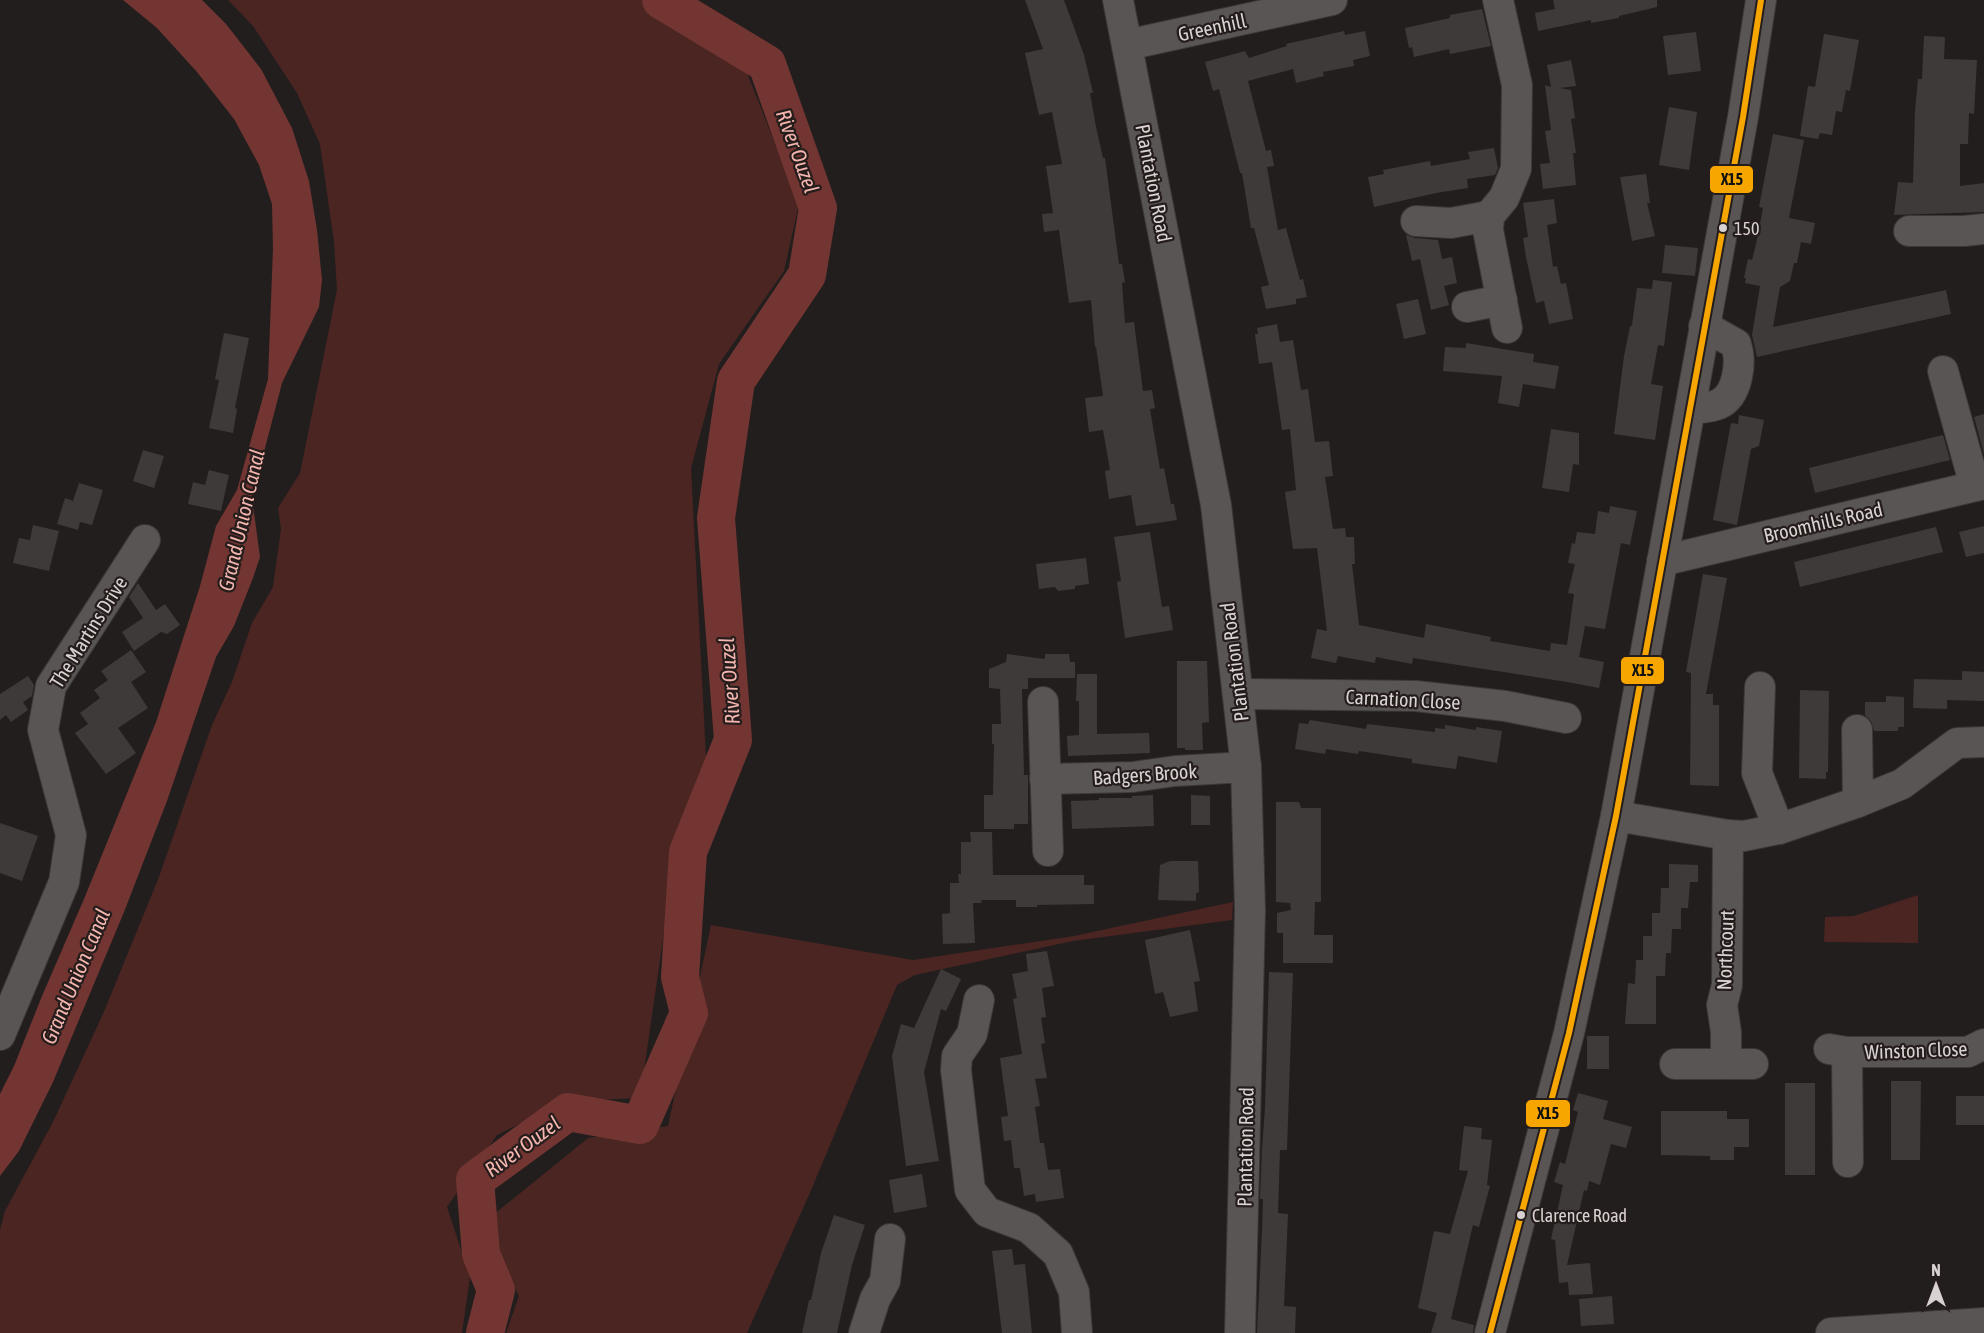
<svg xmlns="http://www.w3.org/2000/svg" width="1984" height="1333" font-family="'Asap Condensed',sans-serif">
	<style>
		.green { fill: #4a2522 }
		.water { fill: #723531 }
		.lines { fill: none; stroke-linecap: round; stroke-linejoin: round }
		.river { stroke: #723531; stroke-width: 38 }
		.building { fill: #3e3a3a }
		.minor-casing { stroke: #3d3838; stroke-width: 32 }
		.minor { stroke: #595555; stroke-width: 30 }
		.bus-1-casing { stroke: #251d1c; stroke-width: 10 }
		.bus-1 { stroke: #f7a600; stroke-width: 6 }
		.bus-dot { fill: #d8d2d2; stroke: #251d1c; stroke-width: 2 }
		.labels { text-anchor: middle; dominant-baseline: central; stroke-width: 4.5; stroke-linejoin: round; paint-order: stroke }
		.bus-label { font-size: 18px; fill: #d8d2d2; stroke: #251d1c; text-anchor: start }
		.street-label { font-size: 20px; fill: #d8d2d2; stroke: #251d1c }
		.water-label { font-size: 21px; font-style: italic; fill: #f3b5ae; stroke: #251d1c }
		.line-badge { stroke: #251d1c; stroke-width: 2 }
		.pale-badge-label { font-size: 16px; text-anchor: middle; font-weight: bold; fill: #111 }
	</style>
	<rect width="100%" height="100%" fill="#231e1e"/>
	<g class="green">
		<polygon points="228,0 641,0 747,73 799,204 784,271 719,364 691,468 706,757 676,849 640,1098 566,1101 497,1135 447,1207 470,1277 462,1333 0,1333 0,1230 5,1211 53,1122 103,1014 159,877 212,725 232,682 252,623 273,587 281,529 278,508 300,473 337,290 334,242 320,144 297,93 253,26"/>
		<polygon points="1918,895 1918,943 1824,942 1825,917 1854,916"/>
		<polygon points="1233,902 1232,920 1073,941 915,975 897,985 809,1195 747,1333 506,1333 519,1296 482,1224 588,1138 668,1126 711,925 913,960 1074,936"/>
	</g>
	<polygon class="water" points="123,0 202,0 226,24 261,69 292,128 309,181 317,230 322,280 319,307 282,383 252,498 260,557 253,578 234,626 216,657 167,801 124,912 53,1082 19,1151 0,1176 0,1094 14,1066 42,996 84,899 156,722 200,586 216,526 237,490 268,379 273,249 272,204 259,165 234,119 197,72 157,28"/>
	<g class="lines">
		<polyline class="river" points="485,1333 496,1290 481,1254 475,1180 568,1112 640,1125 689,1013 680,977 688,852 733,740 716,518 736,381 807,275 818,208 767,64 661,0"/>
	</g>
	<g class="building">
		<polygon points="1025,0 1064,0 1084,55 1093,93 1090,93 1096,127 1103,158 1105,158 1119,264 1122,264 1125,282 1122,283 1125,323 1134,322 1143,391 1152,390 1155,408 1150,409 1160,469 1164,468 1171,504 1174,504 1177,520 1136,526 1131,495 1109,499 1105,471 1110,470 1103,430 1089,432 1085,398 1103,396 1096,347 1095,347 1091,300 1069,303 1059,230 1044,232 1042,214 1053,213 1046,166 1062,164 1052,112 1039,115 1025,53 1043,49"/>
		<polygon points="1553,0 1657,0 1657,7 1619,16 1619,18 1591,23 1591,20 1538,31 1535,13 1555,9"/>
		<polygon points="1482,9 1491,46 1450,54 1449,49 1414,57 1412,47 1409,48 1405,28 1450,18 1450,15"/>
		<polygon points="1344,31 1345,35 1365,31 1370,56 1353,60 1354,66 1323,72 1324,76 1296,83 1293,69 1248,81 1266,151 1271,150 1274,166 1267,167 1278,230 1286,228 1300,280 1303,279 1307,297 1296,299 1296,304 1266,309 1261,287 1269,285 1254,228 1251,228 1242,173 1240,173 1219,89 1213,91 1205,62 1245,51 1249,58 1287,46 1286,44"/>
		<polygon points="1696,32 1701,71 1668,75 1663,36"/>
		<polygon points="1824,34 1859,40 1850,91 1846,90 1842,112 1836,111 1832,135 1820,133 1818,139 1800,136 1808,86 1815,87"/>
		<polygon points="1924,36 1945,37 1944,59 1977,60 1974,114 1969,113 1968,144 1960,144 1960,186 1984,183 1984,212 1894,215 1898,182 1913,183 1915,111 1918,79 1922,79"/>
		<polygon points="1571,60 1576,86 1560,88 1571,90 1575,118 1571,119 1576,153 1573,153 1576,185 1543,189 1540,164 1550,163 1545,131 1551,130 1545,85 1551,87 1547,65"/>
		<polygon points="1669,107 1697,112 1689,170 1659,165"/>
		<polygon points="1773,134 1804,140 1789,218 1815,223 1811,244 1801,242 1797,263 1794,263 1790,281 1780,287 1773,327 1946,290 1951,314 1757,357 1752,335 1760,286 1745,283 1746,278 1744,278 1748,259 1752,260 1756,244 1763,208 1759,207"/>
		<polygon points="1494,148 1498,168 1495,175 1467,179 1468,188 1436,193 1374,207 1368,177 1384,174 1383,170 1430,161 1431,166 1470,159 1468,152"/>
		<polygon points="1646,174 1650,203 1647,203 1655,236 1632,241 1620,177"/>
		<polygon points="1554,199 1557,223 1547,225 1553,267 1557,266 1561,284 1566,283 1573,319 1549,324 1544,301 1536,303 1526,257 1523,238 1528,237 1523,203"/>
		<polygon points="1406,235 1415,238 1438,240 1442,259 1452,257 1457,283 1444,286 1449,305 1431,310 1420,259 1412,261"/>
		<polygon points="1665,245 1698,248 1695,276 1662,273"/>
		<polygon points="1653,280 1672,282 1664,346 1658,345 1651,384 1663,386 1655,440 1614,434 1624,356 1630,327 1632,325 1637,288 1652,289"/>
		<polygon points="1418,299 1426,334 1404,339 1396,304"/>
		<polygon points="1277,324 1280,342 1293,340 1301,390 1308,389 1315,442 1329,441 1333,476 1325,477 1333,529 1345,528 1346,537 1354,537 1355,564 1352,564 1359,625 1424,638 1426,624 1491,637 1490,641 1550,651 1551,643 1567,645 1574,594 1568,593 1575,564 1568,563 1572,543 1575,544 1577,532 1595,534 1598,511 1609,513 1610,506 1637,511 1630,545 1621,543 1605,629 1585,626 1579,657 1604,662 1599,688 1567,682 1413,658 1412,664 1376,657 1375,663 1338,656 1336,663 1311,658 1317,629 1327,631 1317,548 1293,549 1285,492 1296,490 1290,429 1282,430 1272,362 1259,364 1255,334 1258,334 1257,328"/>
		<polygon points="224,333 249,338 235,408 237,409 233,433 209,428 219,380 215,379"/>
		<polygon points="1466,343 1534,354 1533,362 1559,366 1555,389 1523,384 1519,407 1498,403 1502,376 1443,371 1445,347 1466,348"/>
		<polygon points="1984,414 1984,454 1974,417"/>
		<polygon points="1739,415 1764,420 1759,446 1751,449 1737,525 1713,520 1731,423 1738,424"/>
		<polygon points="1551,429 1579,433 1579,465 1573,464 1569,492 1542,488"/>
		<polygon points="1943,435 1950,460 1815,493 1809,468"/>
		<polygon points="143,450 164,456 154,488 133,481"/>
		<polygon points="209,470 229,475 221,511 188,504 193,482 205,485"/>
		<polygon points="79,483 103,490 92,525 80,522 78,530 57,524 65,498 73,501"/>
		<polygon points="33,525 59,531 49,571 13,563 19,538 30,540"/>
		<polygon points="1984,526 1984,553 1966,557 1959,532"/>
		<polygon points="1936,527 1943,552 1800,587 1794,562"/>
		<polygon points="1150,532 1162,607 1169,606 1173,630 1125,638 1117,582 1121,581 1114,537"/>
		<polygon points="1086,558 1089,584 1075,586 1075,589 1058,591 1055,587 1039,589 1036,564"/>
		<polygon points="1703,574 1727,578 1706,694 1713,694 1713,705 1719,705 1719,786 1690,785 1691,673 1686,672"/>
		<polygon points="138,583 156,610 165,604 180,625 167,634 161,632 134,651 122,632 143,618 129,597"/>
		<polygon points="131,650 146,672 131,682 148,708 118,728 136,753 106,774 75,733 88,724 80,713 100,698 94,690 108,680 101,671"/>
		<polygon points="1007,654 1045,659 1045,654 1069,654 1070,662 1075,662 1075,678 1028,678 1028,689 1022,689 1024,775 1028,775 1028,824 1014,824 1014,829 984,829 984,795 993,795 994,744 992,744 992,724 1001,724 1000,689 989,688 989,669 1006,662"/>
		<polygon points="1177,661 1207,661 1209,722 1202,723 1203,750 1185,750 1185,748 1177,748"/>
		<polygon points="1962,671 1984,672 1984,701 1947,700 1947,709 1913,708 1914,679 1962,680"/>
		<polygon points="1077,674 1097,674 1097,734 1149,733 1150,753 1068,756 1067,736 1079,735 1079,701 1076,701"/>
		<polygon points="28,676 34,685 32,696 23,702 28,710 11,722 6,715 0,720 0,694"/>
		<polygon points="1800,690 1829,691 1828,772 1826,772 1826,779 1799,778"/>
		<polygon points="1886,696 1904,697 1904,727 1898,727 1898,731 1874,731 1871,721 1865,715 1865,702 1886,702"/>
		<polygon points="1310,720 1366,729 1367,724 1435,732 1435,728 1445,729 1445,725 1476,730 1476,727 1502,731 1497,763 1458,756 1456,769 1412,763 1412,759 1359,751 1358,754 1326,749 1325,754 1295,749 1299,723 1308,724"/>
		<polygon points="1153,795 1154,826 1072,829 1071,801 1099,800 1099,798 1132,798 1132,796"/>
		<polygon points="1191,795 1210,796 1210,825 1191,825"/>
		<polygon points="1276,802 1299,802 1301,808 1321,808 1321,902 1315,902 1314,935 1333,935 1333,963 1283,963 1283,933 1277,933 1277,913 1291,910 1290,903 1276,902"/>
		<polygon points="0,823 38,836 22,881 0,873"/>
		<polygon points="970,832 992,832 993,875 1084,875 1084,885 1094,885 1094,904 1037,905 1037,907 1016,907 1016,900 981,900 982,903 973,903 975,943 943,944 942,914 950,913 950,883 959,883 958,874 961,874 961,842 971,842"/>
		<polygon points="1170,861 1198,861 1199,892 1196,893 1196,901 1158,900 1160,865"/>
		<polygon points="1669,864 1698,865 1698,882 1690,882 1688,908 1681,908 1681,929 1672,929 1671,953 1666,953 1665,976 1656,976 1656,1024 1625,1024 1628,983 1635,984 1636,960 1643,960 1643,936 1652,936 1652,913 1660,913 1661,888 1669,888"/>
		<polygon points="1190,930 1200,981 1194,982 1198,1011 1170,1017 1163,992 1155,994 1145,940"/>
		<polygon points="1047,951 1054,986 1042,988 1046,1017 1041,1018 1045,1043 1041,1044 1047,1078 1035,1079 1040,1106 1035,1107 1040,1143 1044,1143 1048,1170 1060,1169 1064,1198 1036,1202 1035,1194 1024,1196 1020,1168 1014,1168 1011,1140 1004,1141 1001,1117 1008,1116 1000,1058 1022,1054 1013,999 1017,998 1012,974 1028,971 1026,954"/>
		<polygon points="941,969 961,979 946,1011 941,1009 924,1072 939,1161 906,1166 892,1056 901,1024 914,1028"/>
		<polygon points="1269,972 1293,973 1287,1150 1280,1150 1278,1213 1288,1214 1284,1306 1296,1307 1295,1333 1257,1333 1262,1231 1263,1199 1260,1199 1262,1149 1265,1108"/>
		<rect x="1587" y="1036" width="22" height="33"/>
		<polygon points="1891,1081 1921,1081 1920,1160 1891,1160"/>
		<rect x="1785" y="1083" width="30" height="92"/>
		<polygon points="1578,1093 1608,1101 1603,1119 1632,1127 1626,1148 1611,1144 1600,1185 1589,1181 1587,1191 1584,1190 1567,1265 1590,1263 1593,1294 1569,1295 1568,1282 1559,1283 1555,1240 1551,1239 1563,1185 1554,1182 1560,1162 1565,1164 1578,1112 1573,1110"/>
		<rect x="1956" y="1096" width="28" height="29"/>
		<polygon points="1661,1111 1727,1111 1727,1119 1749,1119 1749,1147 1734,1147 1734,1160 1710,1160 1710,1156 1661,1155"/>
		<polygon points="1464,1126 1482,1128 1481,1139 1492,1140 1487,1185 1490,1186 1479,1227 1473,1225 1451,1319 1474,1325 1473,1333 1431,1333 1437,1313 1418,1308 1434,1231 1450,1234 1468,1171 1459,1170"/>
		<polygon points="922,1174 927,1207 894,1213 889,1180"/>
		<polygon points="834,1215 865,1225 852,1265 837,1333 802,1333 809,1300 811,1300 821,1253"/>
		<polygon points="1012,1249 1014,1265 1025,1264 1032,1333 1002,1333 992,1251"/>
		<polygon points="1612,1296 1614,1324 1581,1326 1579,1299"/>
	</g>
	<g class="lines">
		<g class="minor-casing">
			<g id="minor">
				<polyline points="1118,0 1216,505 1246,767 1250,910 1240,1333"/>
				<polyline points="1498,0 1517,85 1516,169 1504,198 1489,216 1488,230 1507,328"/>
				<polyline points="1127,45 1332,0"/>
				<polyline points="1416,221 1451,223 1489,216"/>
				<polyline points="1909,231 1964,231 1984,229"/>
				<polyline points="1467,307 1502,300"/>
				<polyline points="1943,371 1975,486"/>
				<path d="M1690 409C1698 408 1711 408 1719 404 1738 395 1742 362 1736 344L1704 326"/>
				<polyline points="1662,561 1984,484"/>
				<polyline points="1760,687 1757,773 1779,829"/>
				<polyline points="1239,694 1416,696 1505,706 1566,718"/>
				<polyline points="1043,702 1048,851"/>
				<polyline points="1857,730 1858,802"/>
				<polyline points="1045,779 1133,777 1175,771 1246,767"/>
				<polyline points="1616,816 1728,835 1744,836 1779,829 1858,802 1902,784 1957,743 1984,742"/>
				<polyline points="979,1000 972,1034 957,1056 956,1070 970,1190 987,1212 1029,1228 1058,1254 1074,1292 1077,1333"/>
				<polyline points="0,1035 64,882 71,835 43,730 51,686 145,540"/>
				<polyline points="1829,1049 1847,1052 1968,1052 1984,1044"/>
				<polyline points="1847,1052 1848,1162"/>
				<polyline points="1675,1064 1753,1064"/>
				<polyline points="1726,1064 1726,1032 1722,1005 1727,985 1728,835"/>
				<polyline points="864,1333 875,1299 885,1281 890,1239"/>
				<polyline points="1490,1333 1569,1033 1616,816 1743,117 1761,0"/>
				<polyline points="1831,1333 1984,1323"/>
			</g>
		</g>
		<use href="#minor" class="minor"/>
		<g class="bus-1-casing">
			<polyline id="bus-1" points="1490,1333 1569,1033 1616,816 1743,117 1761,0"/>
		</g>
		<use href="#bus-1" class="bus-1"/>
	</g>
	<g class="bus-dot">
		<circle cx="1723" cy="228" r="5"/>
		<circle cx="1521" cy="1215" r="5"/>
	</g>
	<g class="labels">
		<g class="bus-label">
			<text x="1734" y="228">150</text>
			<text x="1532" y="1215">Clarence Road</text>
		</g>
		<g class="street-label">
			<text transform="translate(1212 27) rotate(-12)">Greenhill</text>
			<text transform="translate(1154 183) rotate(79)">Plantation Road</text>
			<text transform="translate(1823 522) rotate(-13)">Broomhills Road</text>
			<text transform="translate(88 632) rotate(-58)">The Martins Drive</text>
			<text transform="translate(1234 662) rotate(-97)">Plantation Road</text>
			<text transform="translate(1403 699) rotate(3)">Carnation Close</text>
			<text transform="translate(1145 774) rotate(-4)">Badgers Brook</text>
			<text transform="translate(1725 950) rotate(-88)">Northcourt</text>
			<text transform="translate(1916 1050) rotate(-2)">Winston Close</text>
			<text transform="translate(1245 1147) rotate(-89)">Plantation Road</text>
		</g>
		<g class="water-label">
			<text transform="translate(798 151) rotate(70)">River Ouzel</text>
			<text transform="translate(241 520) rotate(-77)">Grand Union Canal</text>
			<text transform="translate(729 681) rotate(-94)">River Ouzel</text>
			<text transform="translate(75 976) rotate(-67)">Grand Union Canal</text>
			<text transform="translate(522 1146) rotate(-36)">River Ouzel</text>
		</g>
	</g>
	<g class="line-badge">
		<rect x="1709" y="165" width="45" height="29" rx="6" fill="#f7a600"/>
		<rect x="1620" y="656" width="45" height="29" rx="6" fill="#f7a600"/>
		<rect x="1525" y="1099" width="46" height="29" rx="6" fill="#f7a600"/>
	</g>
	<g class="pale-badge-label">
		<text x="1732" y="185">X15</text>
		<text x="1643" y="676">X15</text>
		<text x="1548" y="1119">X15</text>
	</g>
	<g transform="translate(1936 1285)" stroke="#251d1c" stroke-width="4.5" paint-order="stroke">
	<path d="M0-4.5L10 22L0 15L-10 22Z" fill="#d8d2d2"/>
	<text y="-9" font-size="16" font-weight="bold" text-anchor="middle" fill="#d8d2d2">N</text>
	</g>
</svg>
